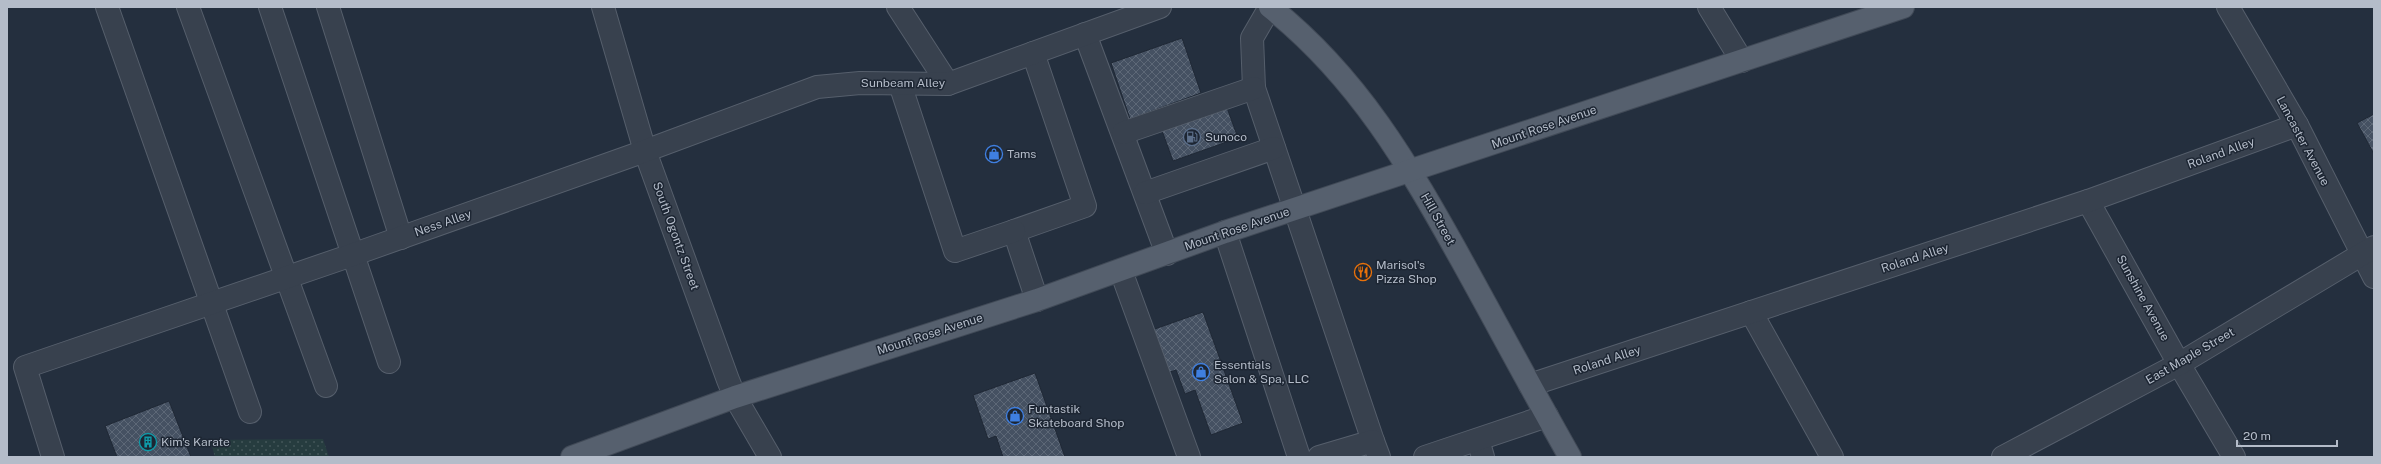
<svg xmlns="http://www.w3.org/2000/svg" width="2381" height="464" font-family="'Public Sans',sans-serif">
	<style>
		.green { fill: url(#green-dots) }
		.building { fill: url(#building-cross-hatch); stroke: #1f2835 }
		.lines { fill: none; stroke-linecap: round; stroke-linejoin: round }
		.minor-casing { stroke: #565f6c; stroke-width: 24 }
		.major-casing { stroke: #414a57; stroke-width: 24 }
		.minor { stroke: #38414e; stroke-width: 22 }
		.major { stroke: #56606e; stroke-width: 22 }
		.labels { text-anchor: middle; dominant-baseline: central; stroke-width: 3; stroke-linejoin: round; paint-order: stroke }
		.street-label { font-size: 12px; fill: #b4bcc9; stroke: #1d2633 }
		.poi-label { font-size: 12px; fill: #b4bcc9; stroke: #1d2633; text-anchor: start }
	</style>
	<defs>
		<pattern id="green-dots" width="8" height="8" patternUnits="userSpaceOnUse"><rect width="8" height="8" fill="#263c3f"/><path d="M2 2h.1M6 6h.1" fill="none" stroke="#435659" stroke-width="1.8" stroke-linecap="round"/></pattern>
		<pattern id="building-cross-hatch" width="8" height="8" patternUnits="userSpaceOnUse"><rect width="8" height="8" fill="#455162"/><path d="M0 0l8 8M0 8l8-8" fill="none" stroke="#5d6877"/></pattern>
	</defs>
	<rect width="100%" height="100%" fill="#242f3e"/>
	<polygon class="green" points="323,439 329,457 215,457 210,440"/>
	<g class="building">
		<polygon points="1182,38 1201,93 1130,119 1111,63"/>
		<polygon points="1226,105 1238,138 1173,161 1161,128"/>
		<polygon points="2374,114 2374,154 2357,123"/>
		<polygon points="1203,312 1243,423 1211,435 1195,390 1185,394 1176,370 1164,374 1149,331"/>
		<polygon points="1035,373 1065,457 1003,457 996,436 988,439 973,395"/>
		<polygon points="169,401 191,457 117,457 105,426"/>
	</g>
	<g class="lines">
		<g class="minor-casing">
			<g id="minor">
				<polyline points="107,7 250,412"/>
				<polyline points="188,7 326,386"/>
				<polyline points="270,7 389,362"/>
				<polyline points="328,7 401,238"/>
				<polyline points="603,7 645,151 728,380 735,397 770,457"/>
				<polyline points="898,7 948,84"/>
				<polyline points="1270,7 1252,38 1254,88 1373,441"/>
				<polyline points="1709,7 1742,61"/>
				<polyline points="2228,7 2297,125 2374,277"/>
				<polyline points="1085,34 1167,254"/>
				<polyline points="1033,53 1085,206 1014,231 1037,300"/>
				<polyline points="900,84 955,251 1014,231"/>
				<polyline points="1123,133 1254,88"/>
				<polyline points="1145,193 1274,148"/>
				<polyline points="2088,201 2179,364 2234,457"/>
				<polyline points="1225,232 1299,457"/>
				<polyline points="1121,271 1189,457"/>
				<polyline points="1751,312 1832,457"/>
				<polyline points="1530,385 2088,201 2297,125"/>
				<polyline points="1478,440 1483,457"/>
				<polyline points="53,457 25,367 352,255 645,151 817,87 860,83 948,84 1160,7"/>
				<polyline points="1319,457 1373,441 1379,457"/>
				<polyline points="1425,457 1547,416"/>
				<polyline points="2003,457 2179,364 2374,247"/>
			</g>
		</g>
		<g class="major-casing">
			<g id="major">
				<path d="M1270 7C1358 77 1408 164 1462 261 1498 326 1533 392 1570 457"/>
				<polyline points="572,457 735,397 1037,300 1225,232 1903,7"/>
			</g>
		</g>
		<use href="#minor" class="minor"/>
		<use href="#major" class="major"/>
	</g>
	<defs>
		<g id="fuel-ring" transform="scale(0.9)"><circle r="9.5" fill="#1d2633" stroke="#5c6f8a" stroke-width="1.5"/><path d="M-5.5-6h7V0h2V4h1.3V-2.5L3-4.5l.8-.8L6-3V5H2.5V1h-1V6h-7ZM-4.2-4.7v3.2H.2V-4.7Z" fill="#5c6f8a"/></g>
		<g id="shop-ring" transform="scale(0.9)"><circle r="9.5" fill="#1d2633" stroke="#3f7fe0" stroke-width="1.5"/><path d="M-5-2.5h2.3a2.7 3.5 0 0 1 5.4 0H5L5.5 6h-11ZM-1.5-2.5h3a1.5 2.3 0 0 0-3 0Z" fill="#3f7fe0"/></g>
		<g id="restaurant-ring" transform="scale(0.9)"><circle r="9.5" fill="#1d2633" stroke="#e8710a" stroke-width="1.5"/><path d="M-5-6h1v4h1v-4h1v4h1v-4h1v5L-1.5 .5V6h-2V.5L-5-1ZM5-6V6H3V1.5H1.5Q1.5-4 5-6Z" fill="#e8710a"/></g>
		<g id="building-ring" transform="scale(0.9)"><circle r="9.5" fill="#1d2633" stroke="#0f9aa8" stroke-width="1.5"/><path d="M-4-6H4V6H1V3H-1V6H-4ZM-2.5-4.3h1.7v1.8h-1.7ZM.8-4.3h1.7v1.8H.8ZM-2.5-1h1.7V.8h-1.7ZM.8-1h1.7V.8H.8Z" fill="#0f9aa8"/></g>
	</defs>
	<g fill-rule="evenodd">
		<use href="#fuel-ring" x="1192" y="137"/>
		<use href="#shop-ring" x="994" y="154"/>
		<use href="#restaurant-ring" x="1363" y="272"/>
		<use href="#shop-ring" x="1201" y="372"/>
		<use href="#shop-ring" x="1015" y="416"/>
		<use href="#building-ring" x="148" y="442"/>
	</g>
	<g class="labels">
		<g class="street-label">
			<text x="903" y="83">Sunbeam Alley</text>
			<text transform="translate(1544 127) rotate(-19)">Mount Rose Avenue</text>
			<text transform="translate(2303 141) rotate(62)">Lancaster Avenue</text>
			<text transform="translate(2221 153) rotate(-20)">Roland Alley</text>
			<text transform="translate(1438 219) rotate(61)">Hill Street</text>
			<text transform="translate(443 223) rotate(-19)">Ness Alley</text>
			<text transform="translate(1237 229) rotate(-19)">Mount Rose Avenue</text>
			<text transform="translate(676 236) rotate(70)">South Ogontz Street</text>
			<text transform="translate(1915 258) rotate(-18)">Roland Alley</text>
			<text transform="translate(2143 298) rotate(61)">Sunshine Avenue</text>
			<text transform="translate(930 334) rotate(-18)">Mount Rose Avenue</text>
			<text transform="translate(2190 356) rotate(-30)">East Maple Street</text>
			<text transform="translate(1607 360) rotate(-18)">Roland Alley</text>
		</g>
		<g class="poi-label">
			<text x="1205" y="137">Sunoco</text>
			<text x="1007" y="154">Tams</text>
			<text x="1376" y="265">Marisol's<tspan x="1376" dy="14">Pizza Shop</tspan></text>
			<text x="1214" y="365">Essentials<tspan x="1214" dy="14">Salon &amp; Spa, LLC</tspan></text>
			<text x="1028" y="409">Funtastik<tspan x="1028" dy="14">Skateboard Shop</tspan></text>
			<text x="161" y="442">Kim's Karate</text>
		</g>
	</g>
	<rect width="2381" height="464" fill="none" stroke="#b4bcc9" stroke-width="16"/>
	<path d="M2237 440v6h100v-6" fill="none" stroke="#b4bcc9" stroke-width="2"/>
	<text x="2243" y="440" font-size="12" fill="#b4bcc9" stroke="#1d2633" stroke-width="3" paint-order="stroke">20 m</text>
</svg>
